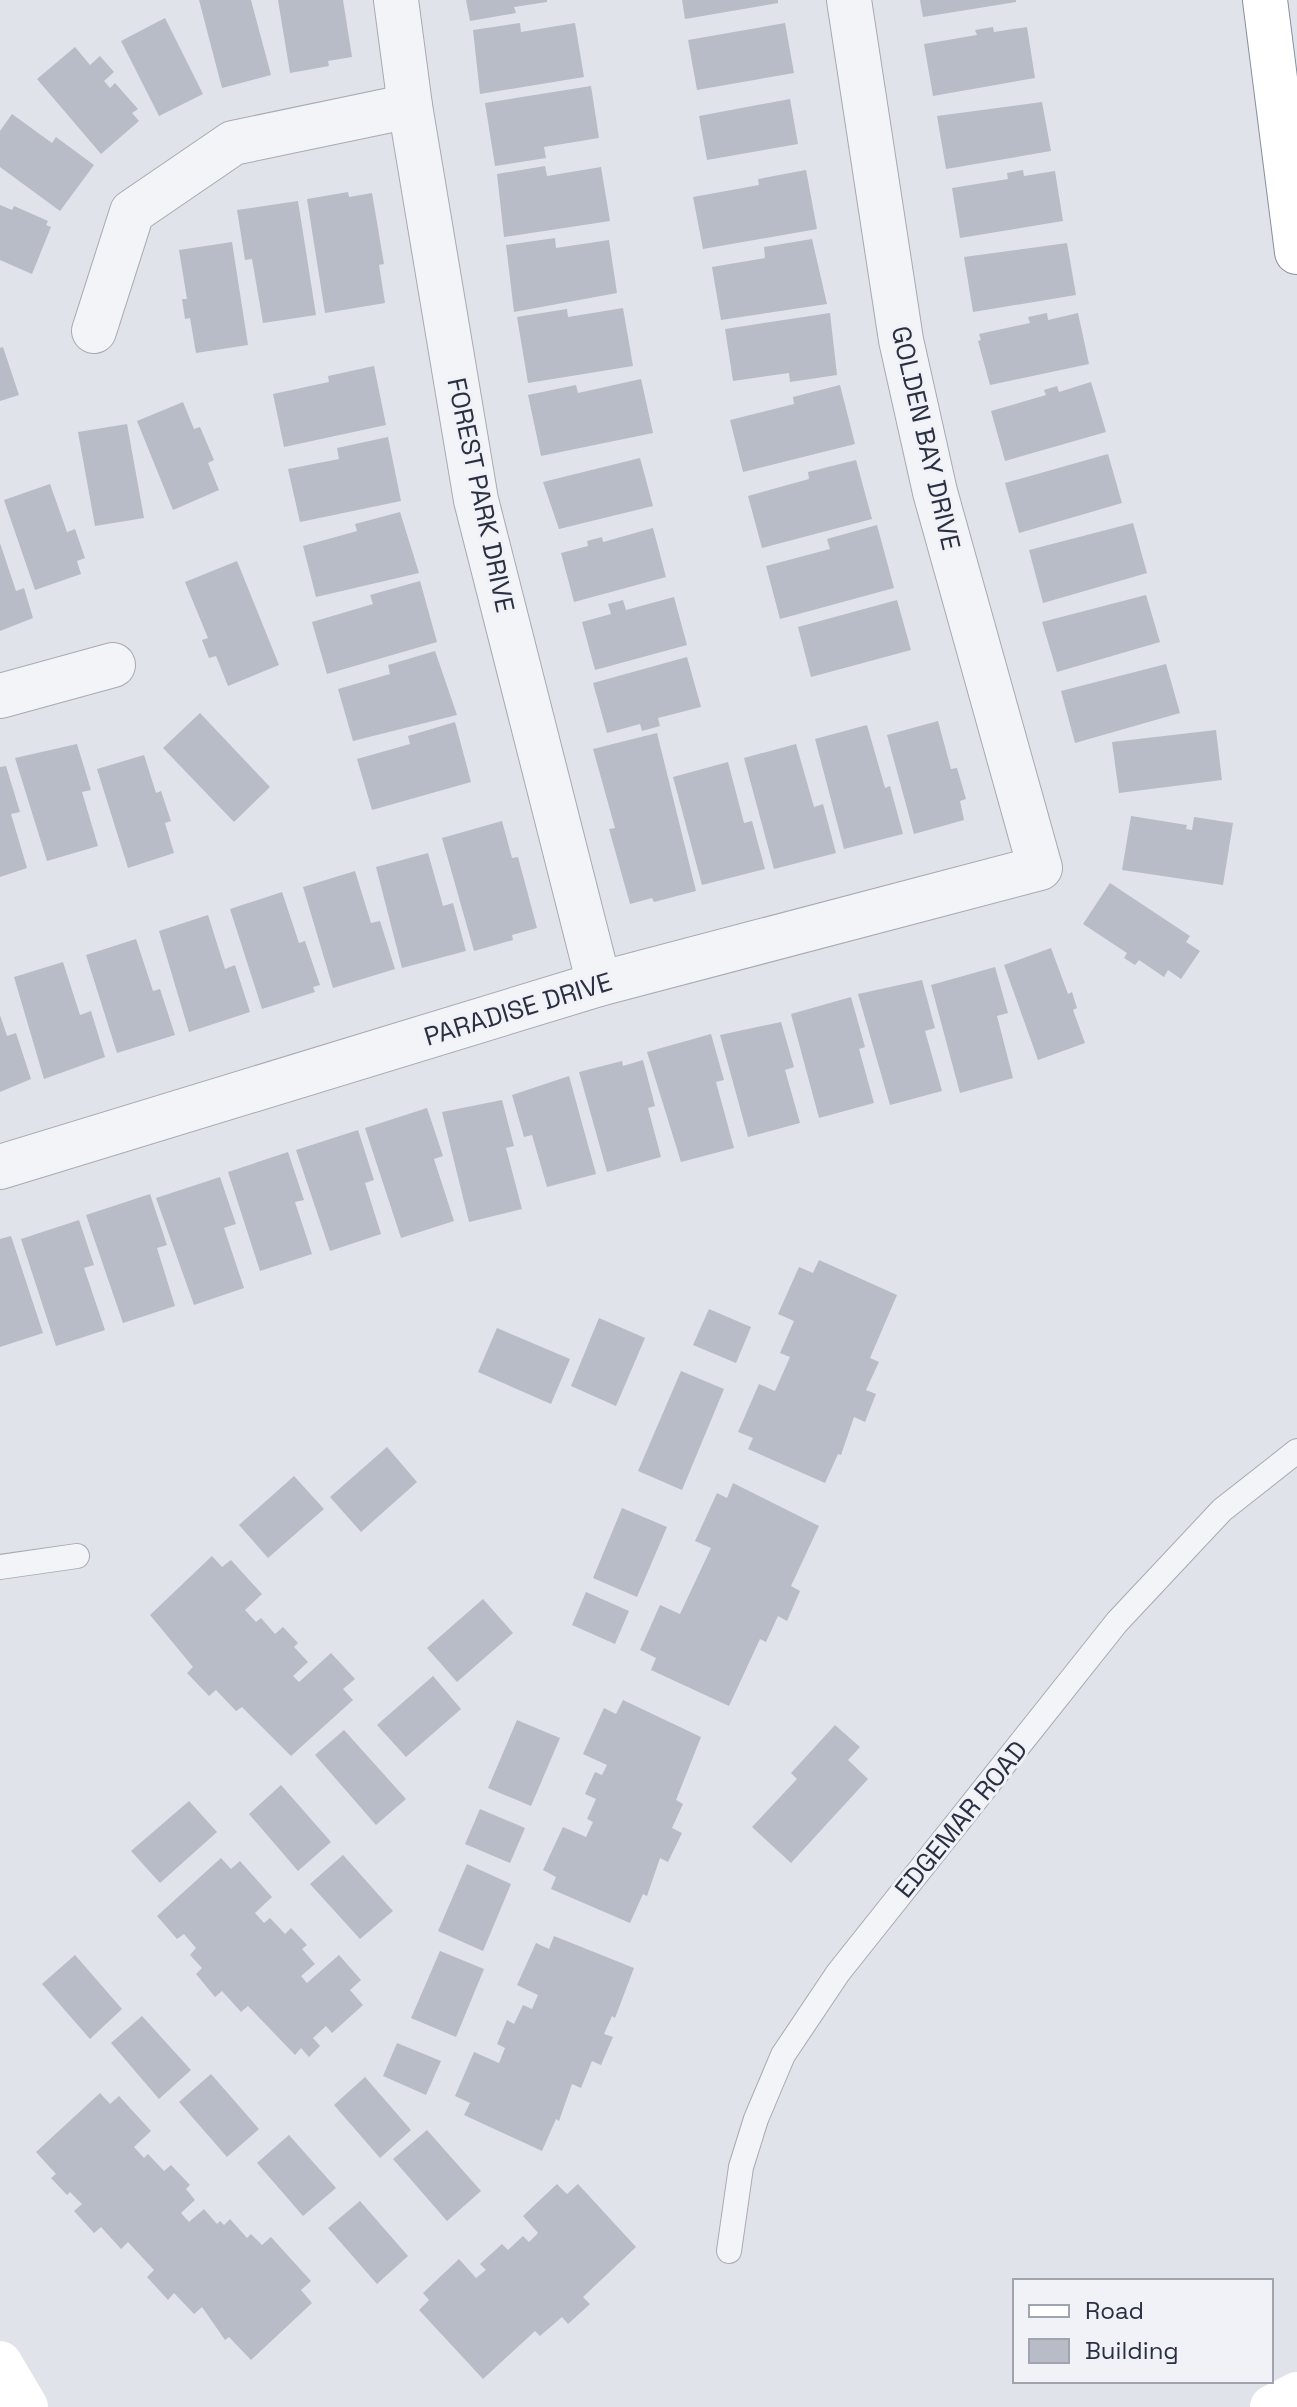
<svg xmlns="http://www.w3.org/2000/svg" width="1297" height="2407" font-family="'Space Grotesk',sans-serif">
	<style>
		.building { fill: #b7bcc6 }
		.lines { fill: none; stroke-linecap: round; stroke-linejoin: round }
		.lane-casing { stroke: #a5aab3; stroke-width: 26 }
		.street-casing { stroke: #a5aab3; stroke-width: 46 }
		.highway-casing { stroke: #878fa0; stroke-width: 46 }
		.lane { stroke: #f3f4f7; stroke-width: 24 }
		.street { stroke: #f3f4f7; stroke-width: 44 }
		.secondary { stroke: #fff; stroke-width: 44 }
		.highway { stroke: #fff; stroke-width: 44 }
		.labels { text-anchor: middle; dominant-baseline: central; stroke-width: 6; stroke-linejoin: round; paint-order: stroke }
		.street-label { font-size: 26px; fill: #293041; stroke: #f0f2f7 }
	</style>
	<rect width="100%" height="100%" fill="#e0e3e9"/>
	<g class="building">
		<polygon points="199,0 251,0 271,75 222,88"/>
		<polygon points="278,0 343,0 352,57 328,61 329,66 290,73"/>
		<polygon points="466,0 547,0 547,2 514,7 516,13 470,21"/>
		<polygon points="682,0 778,0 778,3 685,19"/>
		<polygon points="920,0 1016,0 1016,2 923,17"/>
		<polygon points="165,18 203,94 159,116 121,41"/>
		<polygon points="520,23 521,32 575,23 584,77 480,94 473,30"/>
		<polygon points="785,23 794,73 697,90 688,40"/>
		<polygon points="993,27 994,32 1027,27 1035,78 933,96 924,44 977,35 975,30"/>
		<polygon points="75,47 90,65 100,56 114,72 104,81 110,88 115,83 138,109 132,113 139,121 101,154 37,79"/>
		<polygon points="591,86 599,138 544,147 546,158 495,166 485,103"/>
		<polygon points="790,99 798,144 707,160 699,116"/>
		<polygon points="1042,102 1051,151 946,169 937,116"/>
		<polygon points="12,114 52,143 56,137 94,165 60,211 0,167 0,131"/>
		<polygon points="545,166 547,176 601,167 610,221 504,237 497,174"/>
		<polygon points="806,170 817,229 703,249 693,197 759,185 758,179"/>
		<polygon points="1023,170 1024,176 1055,171 1063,221 960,238 952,188 1008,179 1007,173"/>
		<polygon points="348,192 349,197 372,193 384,264 379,265 385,303 325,313 307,199"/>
		<polygon points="298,201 316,315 263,323 252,259 245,260 237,210"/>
		<polygon points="0,205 12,210 14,206 48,221 46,225 51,227 32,274 0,260"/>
		<polygon points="555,238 556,248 609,240 617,293 514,312 506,245"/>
		<polygon points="812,239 827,304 721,320 712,267 765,258 764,247"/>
		<polygon points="232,242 248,345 196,353 190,318 185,319 182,299 187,299 179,250"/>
		<polygon points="1067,243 1076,295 973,312 964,257"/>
		<polygon points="623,308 633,366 528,383 517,317 567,309 568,317"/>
		<polygon points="830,313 837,375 790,382 789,373 733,381 725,329"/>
		<polygon points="1047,313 1048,320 1078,313 1089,364 990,385 978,341 981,340 979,334 1030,323 1028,317"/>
		<polygon points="3,347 19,395 0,401 0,348"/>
		<polygon points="374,366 386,425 284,447 273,394 329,382 328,376"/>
		<polygon points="641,379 653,433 541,456 528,395 576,385 578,393"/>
		<polygon points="1091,382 1106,432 1005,461 991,411 1046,395 1044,390 1057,386 1059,392"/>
		<polygon points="840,385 855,444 743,472 730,420 794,404 793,397"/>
		<polygon points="183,402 194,429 200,427 214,460 208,463 219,490 173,510 137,421"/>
		<polygon points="127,424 144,518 95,526 78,432"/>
		<polygon points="388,437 401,501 300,522 288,469 339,459 337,448"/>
		<polygon points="1108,454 1122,503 1019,533 1005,483"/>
		<polygon points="640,458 653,506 559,529 543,482"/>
		<polygon points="856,460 872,519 762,548 748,496 809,479 808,472"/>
		<polygon points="50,484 67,532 75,529 85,558 77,561 81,574 35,590 4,500"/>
		<polygon points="400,512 419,573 316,597 303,546 357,531 355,524"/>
		<polygon points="1133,523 1147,573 1043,603 1029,550"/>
		<polygon points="877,525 894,588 780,619 766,566 830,549 827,539"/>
		<polygon points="653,528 666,577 574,602 561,553 588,546 587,541 602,537 603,542"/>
		<polygon points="0,543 16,591 24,588 33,618 0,631"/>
		<polygon points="237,561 279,665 228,686 216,656 209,658 202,640 208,638 185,582"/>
		<polygon points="420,581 437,642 327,674 312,622 373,604 370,595"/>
		<polygon points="1146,595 1160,642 1057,672 1042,622"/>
		<polygon points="674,597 687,645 595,670 582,622 611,614 608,604 623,600 626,610"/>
		<polygon points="897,600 911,650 811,677 798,627"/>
		<polygon points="435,651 457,715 353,741 338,689 390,674 388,665"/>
		<polygon points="687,657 701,707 658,718 660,726 642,731 640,724 607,733 593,683"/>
		<polygon points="1166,664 1180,713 1075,743 1061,691"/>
		<polygon points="200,713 270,787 234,822 163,748"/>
		<polygon points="938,721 951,769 957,768 966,799 960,801 964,820 914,834 887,735"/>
		<polygon points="455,722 471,782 372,810 357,759 410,744 408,736"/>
		<polygon points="867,725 885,788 890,786 903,834 844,849 815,739"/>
		<polygon points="1216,730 1222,780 1119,793 1112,742"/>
		<polygon points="657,733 696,891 654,902 652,898 630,904 609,829 615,828 593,749"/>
		<polygon points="77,744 91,790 82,792 98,846 47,861 15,758"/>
		<polygon points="796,744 814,807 823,804 836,853 774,869 744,758"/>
		<polygon points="144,755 156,793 161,791 171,821 165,823 174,853 128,868 97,769"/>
		<polygon points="728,762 744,823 752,821 765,869 702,885 673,777"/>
		<polygon points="6,766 20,812 11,814 27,868 0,877 0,767"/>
		<polygon points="1131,816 1187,825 1186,829 1192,830 1194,817 1233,823 1223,885 1122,870"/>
		<polygon points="502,821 512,858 518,857 537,928 512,935 513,940 474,951 442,838"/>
		<polygon points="428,853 443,906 453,903 466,951 402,968 376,867"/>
		<polygon points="355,871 371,923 380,921 395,969 333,988 303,887"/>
		<polygon points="1110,883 1190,936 1186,942 1200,951 1181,979 1168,970 1164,977 1139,960 1135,965 1124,958 1127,953 1083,924"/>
		<polygon points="282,892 299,943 305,941 320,985 313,987 315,992 262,1009 230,909"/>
		<polygon points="208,915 225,969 235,965 250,1012 189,1032 159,931"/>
		<polygon points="136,939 153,991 160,989 175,1035 117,1053 86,955"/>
		<polygon points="1051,948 1068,994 1072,992 1077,1008 1073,1010 1085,1043 1038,1060 1004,965"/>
		<polygon points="63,962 80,1015 91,1011 105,1057 44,1079 14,977"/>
		<polygon points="995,967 1008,1013 997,1016 1013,1078 960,1093 931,985"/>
		<polygon points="922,980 935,1028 925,1031 942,1091 890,1105 858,994"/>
		<polygon points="851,997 865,1047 859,1049 874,1103 819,1118 791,1014"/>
		<polygon points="0,1015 7,1036 16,1033 31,1079 0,1092"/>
		<polygon points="781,1022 794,1067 785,1070 800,1123 748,1137 720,1035"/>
		<polygon points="711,1034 724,1080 716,1082 734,1148 681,1162 647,1052"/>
		<polygon points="643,1060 655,1106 648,1108 661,1157 607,1172 579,1072 622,1061 623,1066"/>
		<polygon points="569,1076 596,1174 547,1187 532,1135 524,1137 512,1095"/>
		<polygon points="502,1100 514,1146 506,1148 522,1209 469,1222 442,1112"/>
		<polygon points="427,1108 443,1156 434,1159 454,1221 401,1238 365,1128"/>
		<polygon points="358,1130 374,1180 365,1183 381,1234 330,1251 296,1150"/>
		<polygon points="288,1152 304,1200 295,1202 312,1254 260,1271 228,1172"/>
		<polygon points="220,1177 236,1224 224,1228 244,1288 194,1305 156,1198"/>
		<polygon points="150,1194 167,1245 157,1248 175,1306 123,1323 86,1215"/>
		<polygon points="79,1220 94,1265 84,1268 105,1330 56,1346 21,1239"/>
		<polygon points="11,1236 43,1333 0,1347 0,1239"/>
		<polygon points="819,1260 897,1295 870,1358 879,1362 866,1390 876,1394 865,1422 854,1417 841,1455 838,1454 825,1483 748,1449 753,1438 738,1432 759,1384 775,1391 790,1357 780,1353 794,1321 778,1314 799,1267 813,1273"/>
		<polygon points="709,1309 751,1327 736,1363 693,1345"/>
		<polygon points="599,1318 645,1338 616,1406 571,1386"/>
		<polygon points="497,1328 570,1359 551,1404 478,1372"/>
		<polygon points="681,1371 724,1389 682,1490 638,1471"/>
		<polygon points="387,1447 417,1482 361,1532 330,1497"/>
		<polygon points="294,1476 324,1509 268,1558 239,1525"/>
		<polygon points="733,1483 819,1526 791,1586 800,1591 787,1621 778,1616 766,1642 760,1639 729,1706 651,1670 656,1658 640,1650 660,1605 680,1614 711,1548 695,1541 717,1493 727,1498"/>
		<polygon points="622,1508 667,1527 637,1597 593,1578"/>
		<polygon points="212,1556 222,1567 231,1560 262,1594 245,1610 256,1622 261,1618 275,1634 283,1627 298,1643 294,1647 308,1662 293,1676 299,1682 331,1653 355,1679 343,1689 353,1700 291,1756 242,1707 236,1711 216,1690 209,1696 187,1673 193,1667 150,1615"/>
		<polygon points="586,1592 629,1611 615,1644 572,1625"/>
		<polygon points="483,1599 513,1633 457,1682 427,1648"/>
		<polygon points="433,1676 461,1709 406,1757 377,1725"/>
		<polygon points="623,1700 701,1737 676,1800 683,1804 672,1828 682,1833 668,1862 660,1858 647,1896 643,1894 630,1923 551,1889 556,1877 543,1870 563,1827 586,1837 593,1822 587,1819 596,1799 585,1794 595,1772 602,1775 607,1765 583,1754 604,1708 616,1714"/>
		<polygon points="517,1720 560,1738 531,1806 488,1788"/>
		<polygon points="835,1725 860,1747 848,1760 868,1779 791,1863 752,1827 797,1779 791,1773"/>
		<polygon points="344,1730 406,1799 376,1825 315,1755"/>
		<polygon points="281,1785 331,1842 298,1871 249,1814"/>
		<polygon points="189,1801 217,1832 160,1883 131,1851"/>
		<polygon points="480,1809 525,1828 510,1863 465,1844"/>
		<polygon points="343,1855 393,1911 360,1939 310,1884"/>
		<polygon points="221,1858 231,1869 240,1861 272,1897 255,1913 264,1923 270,1918 285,1934 291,1928 307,1945 302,1949 315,1964 301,1976 307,1983 339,1955 361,1980 350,1990 363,2005 332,2033 326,2026 313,2038 320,2046 309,2057 301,2048 295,2055 248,2006 241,2012 222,1991 215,1997 196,1974 202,1968 190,1955 196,1948 184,1934 177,1939 157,1916"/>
		<polygon points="467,1864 511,1884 483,1951 438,1931"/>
		<polygon points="554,1936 634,1968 615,2018 612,2016 604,2034 613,2037 601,2065 592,2061 581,2088 572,2084 559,2121 556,2119 542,2151 464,2115 470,2103 455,2096 474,2052 499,2063 505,2048 497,2044 507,2020 514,2024 523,2005 532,2009 538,1995 517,1985 536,1943 549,1949"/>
		<polygon points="440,1951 484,1969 456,2037 411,2018"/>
		<polygon points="75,1955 122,2009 90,2039 42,1984"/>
		<polygon points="142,2016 191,2070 159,2099 111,2043"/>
		<polygon points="397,2043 441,2061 426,2095 383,2076"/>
		<polygon points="211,2074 259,2129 227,2157 179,2102"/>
		<polygon points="365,2077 411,2130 380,2158 334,2105"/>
		<polygon points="100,2093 110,2104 119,2096 151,2131 134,2147 144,2158 148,2154 164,2171 171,2165 190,2185 186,2189 195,2200 181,2213 189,2222 204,2209 217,2224 220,2221 224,2225 230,2219 247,2238 251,2234 262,2245 271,2237 311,2281 301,2290 312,2303 251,2360 229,2337 225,2340 202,2307 194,2314 174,2293 168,2300 147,2277 154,2270 128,2242 121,2249 101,2227 94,2233 74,2211 82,2204 70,2192 67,2195 51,2178 56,2174 36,2152"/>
		<polygon points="427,2130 481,2191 447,2221 393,2159"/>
		<polygon points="289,2135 336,2188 303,2216 257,2163"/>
		<polygon points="557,2184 567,2194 578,2184 636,2247 583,2297 590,2304 568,2324 562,2317 540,2336 535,2331 483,2379 419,2310 429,2300 423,2293 459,2259 476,2278 486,2270 480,2264 502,2244 508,2250 523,2236 529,2242 538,2233 523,2216"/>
		<polygon points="360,2201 408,2256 377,2284 328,2228"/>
	</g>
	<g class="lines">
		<g class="lane-casing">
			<g id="lane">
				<polyline points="0,1567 77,1556"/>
				<polyline points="729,2251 741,2167 756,2119 783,2055 838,1973 1117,1622 1222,1510 1297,1451"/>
			</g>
		</g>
		<g class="street-casing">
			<g id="street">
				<polyline points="396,0 410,106 476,500 599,984"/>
				<polyline points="94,331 132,212 233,143 410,106"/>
				<polyline points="0,696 113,665"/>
				<polyline points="0,1167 599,984 1040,868 935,492 901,340 849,0"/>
			</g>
		</g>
		<g class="highway-casing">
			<polyline id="highway" points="1265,0 1297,252"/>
		</g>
		<use href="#lane" class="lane"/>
		<use href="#street" class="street"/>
		<g class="secondary">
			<polyline points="0,2363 26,2407"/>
			<polyline points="1272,2407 1297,2394"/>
		</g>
		<use href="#highway" class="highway"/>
	</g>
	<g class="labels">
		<g class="street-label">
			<text transform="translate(926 438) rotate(77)">GOLDEN BAY DRIVE</text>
			<text transform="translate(481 495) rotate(78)">FOREST PARK DRIVE</text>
			<text transform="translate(518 1009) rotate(-17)">PARADISE DRIVE</text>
			<text transform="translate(961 1819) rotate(-51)">EDGEMAR ROAD</text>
		</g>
	</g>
	<rect x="1013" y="2279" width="260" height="104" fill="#f0f2f7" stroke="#a0a4ae" stroke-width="2"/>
	<rect x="1029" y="2305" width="40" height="12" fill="#ffffff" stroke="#a0a4ae" stroke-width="2"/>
	<text x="1085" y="2319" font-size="24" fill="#293041">Road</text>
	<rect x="1029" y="2339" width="40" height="24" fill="#b7bcc6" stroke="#a0a4ae" stroke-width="2"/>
	<text x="1085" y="2359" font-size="24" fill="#293041">Building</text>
</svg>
